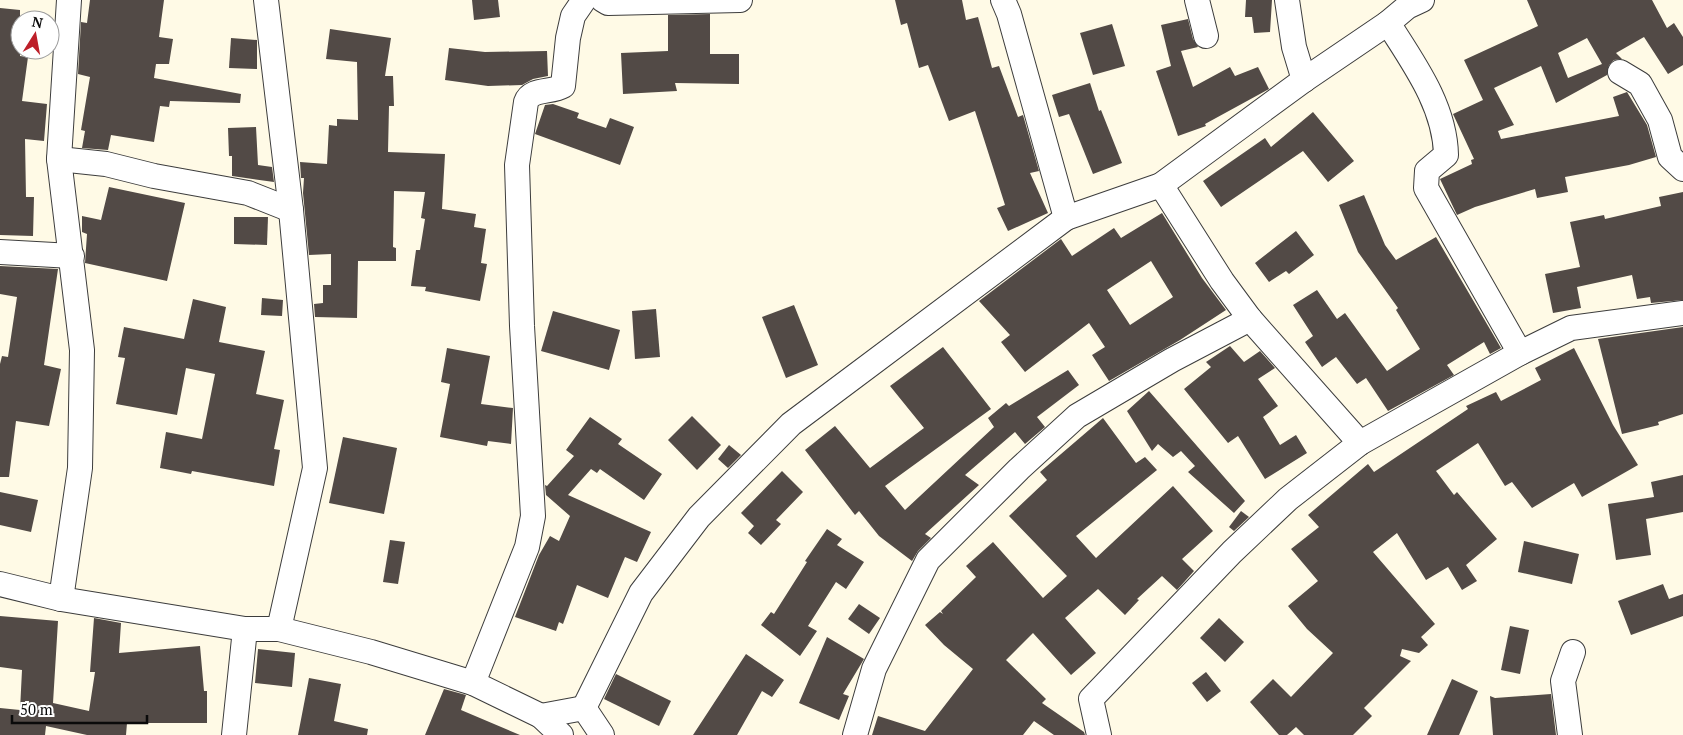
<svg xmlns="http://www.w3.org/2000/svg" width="1683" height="735" font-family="'PT Serif',serif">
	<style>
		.building { fill: #524a46; fill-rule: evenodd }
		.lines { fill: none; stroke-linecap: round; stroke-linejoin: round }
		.minor-casing { stroke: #3d3d3d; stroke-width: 26 }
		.minor { stroke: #fff; stroke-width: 24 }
	</style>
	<rect width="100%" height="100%" fill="#fffae6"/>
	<g class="building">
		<polygon points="90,0 164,0 159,37 173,39 169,64 156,64 154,78 241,94 240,103 170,101 169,107 160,106 154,142 111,135 108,150 82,148 85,131 81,130 90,77 78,74 81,22 87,23"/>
		<polygon points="472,0 498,0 500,17 474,20"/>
		<polygon points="895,0 962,0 966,20 978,17 992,68 999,66 1018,117 1023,115 1039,171 1030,173 1048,213 1008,231 997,208 1005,205 975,111 949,121 928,65 919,68 907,23 901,25"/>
		<polygon points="1246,0 1272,0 1270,32 1254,33 1252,17 1245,17"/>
		<path d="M1527 0H1652L1667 28 1674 23 1683 37V65L1668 74 1644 37 1616 53 1622 59 1614 60 1609 65 1607 75 1556 103 1541 66 1494 88 1514 125 1498 131 1501 139 1619 116 1613 97 1627 92 1647 125 1656 157 1629 165 1565 177 1568 192 1537 198 1535 189 1475 207 1457 215 1440 179 1472 164 1471 160 1474 159 1453 114 1483 100 1464 60 1538 26ZM1587 38 1602 64 1568 78 1558 53Z"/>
		<polygon points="0,8 20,10 20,56 28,57 22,101 47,104 44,141 25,139 26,197 34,197 33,236 0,235"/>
		<polygon points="710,14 710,54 739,54 739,84 675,83 677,91 623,94 621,53 668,51 668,15"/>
		<polygon points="1188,19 1193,39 1198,47 1181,51 1193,87 1230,67 1235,76 1258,67 1269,89 1205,124 1206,126 1178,136 1156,71 1171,66 1161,25"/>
		<polygon points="1112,24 1125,66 1093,75 1080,33"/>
		<polygon points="330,29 391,38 385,76 393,76 394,106 389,106 388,152 445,154 442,209 476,214 474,227 486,229 481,263 487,264 480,301 425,291 426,287 411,286 416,250 420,250 425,219 421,218 425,192 394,191 393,247 396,248 396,261 358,261 357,318 315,317 314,304 323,303 323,285 331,285 331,254 309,255 303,193 304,178 301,178 300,162 327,164 329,125 337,126 337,119 358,120 357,62 326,59"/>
		<polygon points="231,38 257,40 257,69 229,68"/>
		<polygon points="449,48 485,52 547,51 548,76 533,79 522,85 488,86 445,80"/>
		<polygon points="1090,83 1099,111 1101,110 1122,163 1093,174 1069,114 1059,117 1052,95"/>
		<polygon points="553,104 579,113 577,118 606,128 610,118 634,127 620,165 535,134 545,105"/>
		<polygon points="1313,112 1354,161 1328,182 1303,151 1221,207 1203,181 1265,138 1271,147"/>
		<polygon points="256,127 258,165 272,167 274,182 232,176 232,156 229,156 228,128"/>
		<polygon points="109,187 185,203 167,281 85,263 87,234 82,232 82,216 101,220"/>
		<polygon points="1683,192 1683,300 1651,303 1650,297 1637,299 1632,275 1577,287 1581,308 1553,313 1545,274 1580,267 1570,222 1604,215 1605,219 1661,206 1659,197"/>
		<polygon points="1364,195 1385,245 1396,260 1436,237 1501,348 1490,354 1484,342 1447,365 1454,375 1388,411 1366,378 1357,384 1336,357 1322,367 1305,342 1313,336 1293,305 1317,290 1337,319 1345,313 1387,371 1420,349 1396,310 1398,308 1358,252 1339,205"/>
		<path d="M1162 213 1202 278 1226 310 1180 340 1109 381 1092 355 1105 347 1089 323 1025 372 1001 342 1010 335 979 301 1061 239 1072 256 1114 228 1121 238ZM1151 261 1173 297 1130 325 1107 290Z"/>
		<polygon points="234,217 268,217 267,245 234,244"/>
		<polygon points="1296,231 1314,255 1289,274 1286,271 1269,282 1255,263"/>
		<polygon points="0,266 58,269 44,365 61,369 49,426 16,421 9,477 0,477 0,364 2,356 8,357 17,297 0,294"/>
		<polygon points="262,298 283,300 282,316 261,315"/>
		<polygon points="193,299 226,307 219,342 265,351 256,394 284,400 274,449 280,450 274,486 192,471 191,474 160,468 166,432 202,439 215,374 186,368 177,415 116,404 125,358 118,357 124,327 184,339"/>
		<polygon points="794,305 818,365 786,378 762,317"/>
		<polygon points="656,309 660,357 635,359 632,311"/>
		<polygon points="553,311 620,330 609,370 541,351"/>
		<polygon points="1683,327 1683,414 1658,422 1659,425 1622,434 1598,339"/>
		<polygon points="1230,346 1244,362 1260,351 1275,368 1258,379 1278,406 1263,417 1280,445 1296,435 1307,453 1265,479 1238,436 1228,443 1184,389 1211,367 1206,362"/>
		<polygon points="943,347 991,409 885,486 905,510 994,427 988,418 1006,403 1009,406 1068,370 1079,385 1037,417 1045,427 1025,444 1015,432 965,475 979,485 925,534 931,538 918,551 912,561 879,536 859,511 855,515 805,450 835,426 870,468 924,428 890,386"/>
		<polygon points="447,348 490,356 481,404 513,408 511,444 488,441 487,446 440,437 450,384 441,382"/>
		<polygon points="1574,348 1613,425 1638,465 1582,497 1574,483 1532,508 1512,482 1505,486 1478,443 1436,471 1454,495 1457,492 1497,539 1466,565 1477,581 1462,590 1448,567 1426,580 1397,533 1373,552 1435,624 1421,637 1428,645 1419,653 1402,649 1400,656 1411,661 1364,708 1372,716 1353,735 1304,735 1296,727 1287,735 1279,735 1250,702 1273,679 1291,697 1333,653 1307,629 1288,606 1318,581 1291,549 1319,527 1308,515 1368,464 1374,472 1468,409 1466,406 1496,392 1501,401 1541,380 1535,368"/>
		<polygon points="1149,391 1245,501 1234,513 1188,472 1195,466 1181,451 1173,457 1158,444 1152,451 1127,411"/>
		<polygon points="692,416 721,445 697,470 668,440"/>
		<polygon points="590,417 622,439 618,444 662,474 644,500 600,469 597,473 591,469 568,495 651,532 637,562 625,557 608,598 577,585 563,624 559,622 556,631 515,617 539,555 550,536 559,541 570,516 546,495 545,485 547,486 574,456 566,450"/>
		<polygon points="1103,418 1136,463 1145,457 1157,470 1076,536 1096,558 1173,486 1213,531 1182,559 1194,571 1177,590 1162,576 1137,599 1139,600 1125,615 1098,589 1065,618 1096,653 1071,675 1033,633 1006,660 1046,699 1042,703 1084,732 1085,735 1054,735 1034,721 1023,735 872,735 878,716 925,731 973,669 944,645 925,625 940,612 943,614 941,611 976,577 966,566 993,542 1043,598 1067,576 1009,516 1047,480 1040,472"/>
		<polygon points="343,437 397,448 384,514 329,503"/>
		<polygon points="729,445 741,455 728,468 718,459"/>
		<polygon points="782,471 803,492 776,520 781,524 761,545 748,533 754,526 741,513"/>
		<polygon points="1683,475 1683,512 1646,519 1651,555 1616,560 1608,504 1654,497 1651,482"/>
		<polygon points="0,492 38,500 31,532 0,525"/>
		<polygon points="1241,511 1249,517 1234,531 1229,527"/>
		<polygon points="827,529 842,539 837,545 864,562 846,589 836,582 808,626 817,631 800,656 761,625 771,612 774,614 807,562 805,561"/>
		<polygon points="390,540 405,542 398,584 383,582"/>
		<polygon points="1524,541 1579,554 1572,584 1518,572"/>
		<polygon points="1663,584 1669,599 1683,594 1683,616 1631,635 1618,601"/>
		<polygon points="859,604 880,618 869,634 848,619"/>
		<polygon points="0,616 58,621 53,703 89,711 95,672 90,672 94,618 121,623 119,653 200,646 204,691 207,691 207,723 127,723 126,735 87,735 46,726 45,735 0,735 0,708 20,710 22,670 0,667"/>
		<polygon points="1219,618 1244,642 1225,662 1200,638"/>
		<polygon points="1510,626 1529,630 1520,674 1501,670"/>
		<polygon points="827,637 864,659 843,694 849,696 839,720 799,703"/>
		<polygon points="258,649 295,653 292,687 255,683"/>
		<polygon points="746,654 784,680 772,697 762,691 737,735 693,735"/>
		<polygon points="1206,672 1221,691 1207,702 1192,683"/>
		<polygon points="616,674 671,701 659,726 604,699"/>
		<polygon points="309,678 341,684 334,721 368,729 367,735 298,735"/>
		<polygon points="1452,679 1478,691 1459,735 1427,735"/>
		<polygon points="444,689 466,695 461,710 520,735 425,735"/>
		<polygon points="1551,694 1556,735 1493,735 1490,696 1495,698"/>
	</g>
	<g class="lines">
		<g class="minor-casing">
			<g id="minor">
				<polyline points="266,0 291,210 315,468 279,629"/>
				<polyline points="603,0 608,3 740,0"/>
				<polyline points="1003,0 1009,14 1066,218"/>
				<polyline points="1197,0 1206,36"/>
				<polyline points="1287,0 1294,47 1304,80"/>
				<path d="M1388 23C1414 64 1445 106 1446 155L1427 171 1426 188 1520 353"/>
				<polyline points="1620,72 1640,84 1660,120 1670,157 1683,169"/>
				<polyline points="59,159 106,164 154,176 248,193 291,210"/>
				<polyline points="1161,185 1222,281 1250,319 1360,443"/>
				<polyline points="0,252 72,256"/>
				<polyline points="0,584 61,599 245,629 279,629 371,652 473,683 541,716 561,735"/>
				<polyline points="61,599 80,468 82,350 59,159 69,0"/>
				<path d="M473 683 527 547 533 516 522 326 517 165 526 102C531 88 551 93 563 86L568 38 573 16 584 0"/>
				<polyline points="584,708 641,593 699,517 791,424 1066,218 1161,185 1304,80 1388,23 1407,7 1422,0"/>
				<polyline points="541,716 584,708 602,735"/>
				<polyline points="234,735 245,629"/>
				<polyline points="855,735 874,669 928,560 1019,469 1077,416 1172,360 1250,319"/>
				<polyline points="1099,735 1091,699 1232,552 1288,499 1360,443 1520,353 1571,328 1683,313"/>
				<polyline points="1570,735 1563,681 1573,652"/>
			</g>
		</g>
		<use href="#minor" class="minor"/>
	</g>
	<g transform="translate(35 35) rotate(11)"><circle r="24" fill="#ffffff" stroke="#9d9d9d"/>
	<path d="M0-4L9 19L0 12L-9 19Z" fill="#bd1f29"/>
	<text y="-8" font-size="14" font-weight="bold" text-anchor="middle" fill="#0a0a0a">N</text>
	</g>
	<path d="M12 715v8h135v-8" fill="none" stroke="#0a0a0a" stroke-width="2.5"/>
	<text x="20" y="715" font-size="15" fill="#0a0a0a" stroke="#ffffff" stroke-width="4" paint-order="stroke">50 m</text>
</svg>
